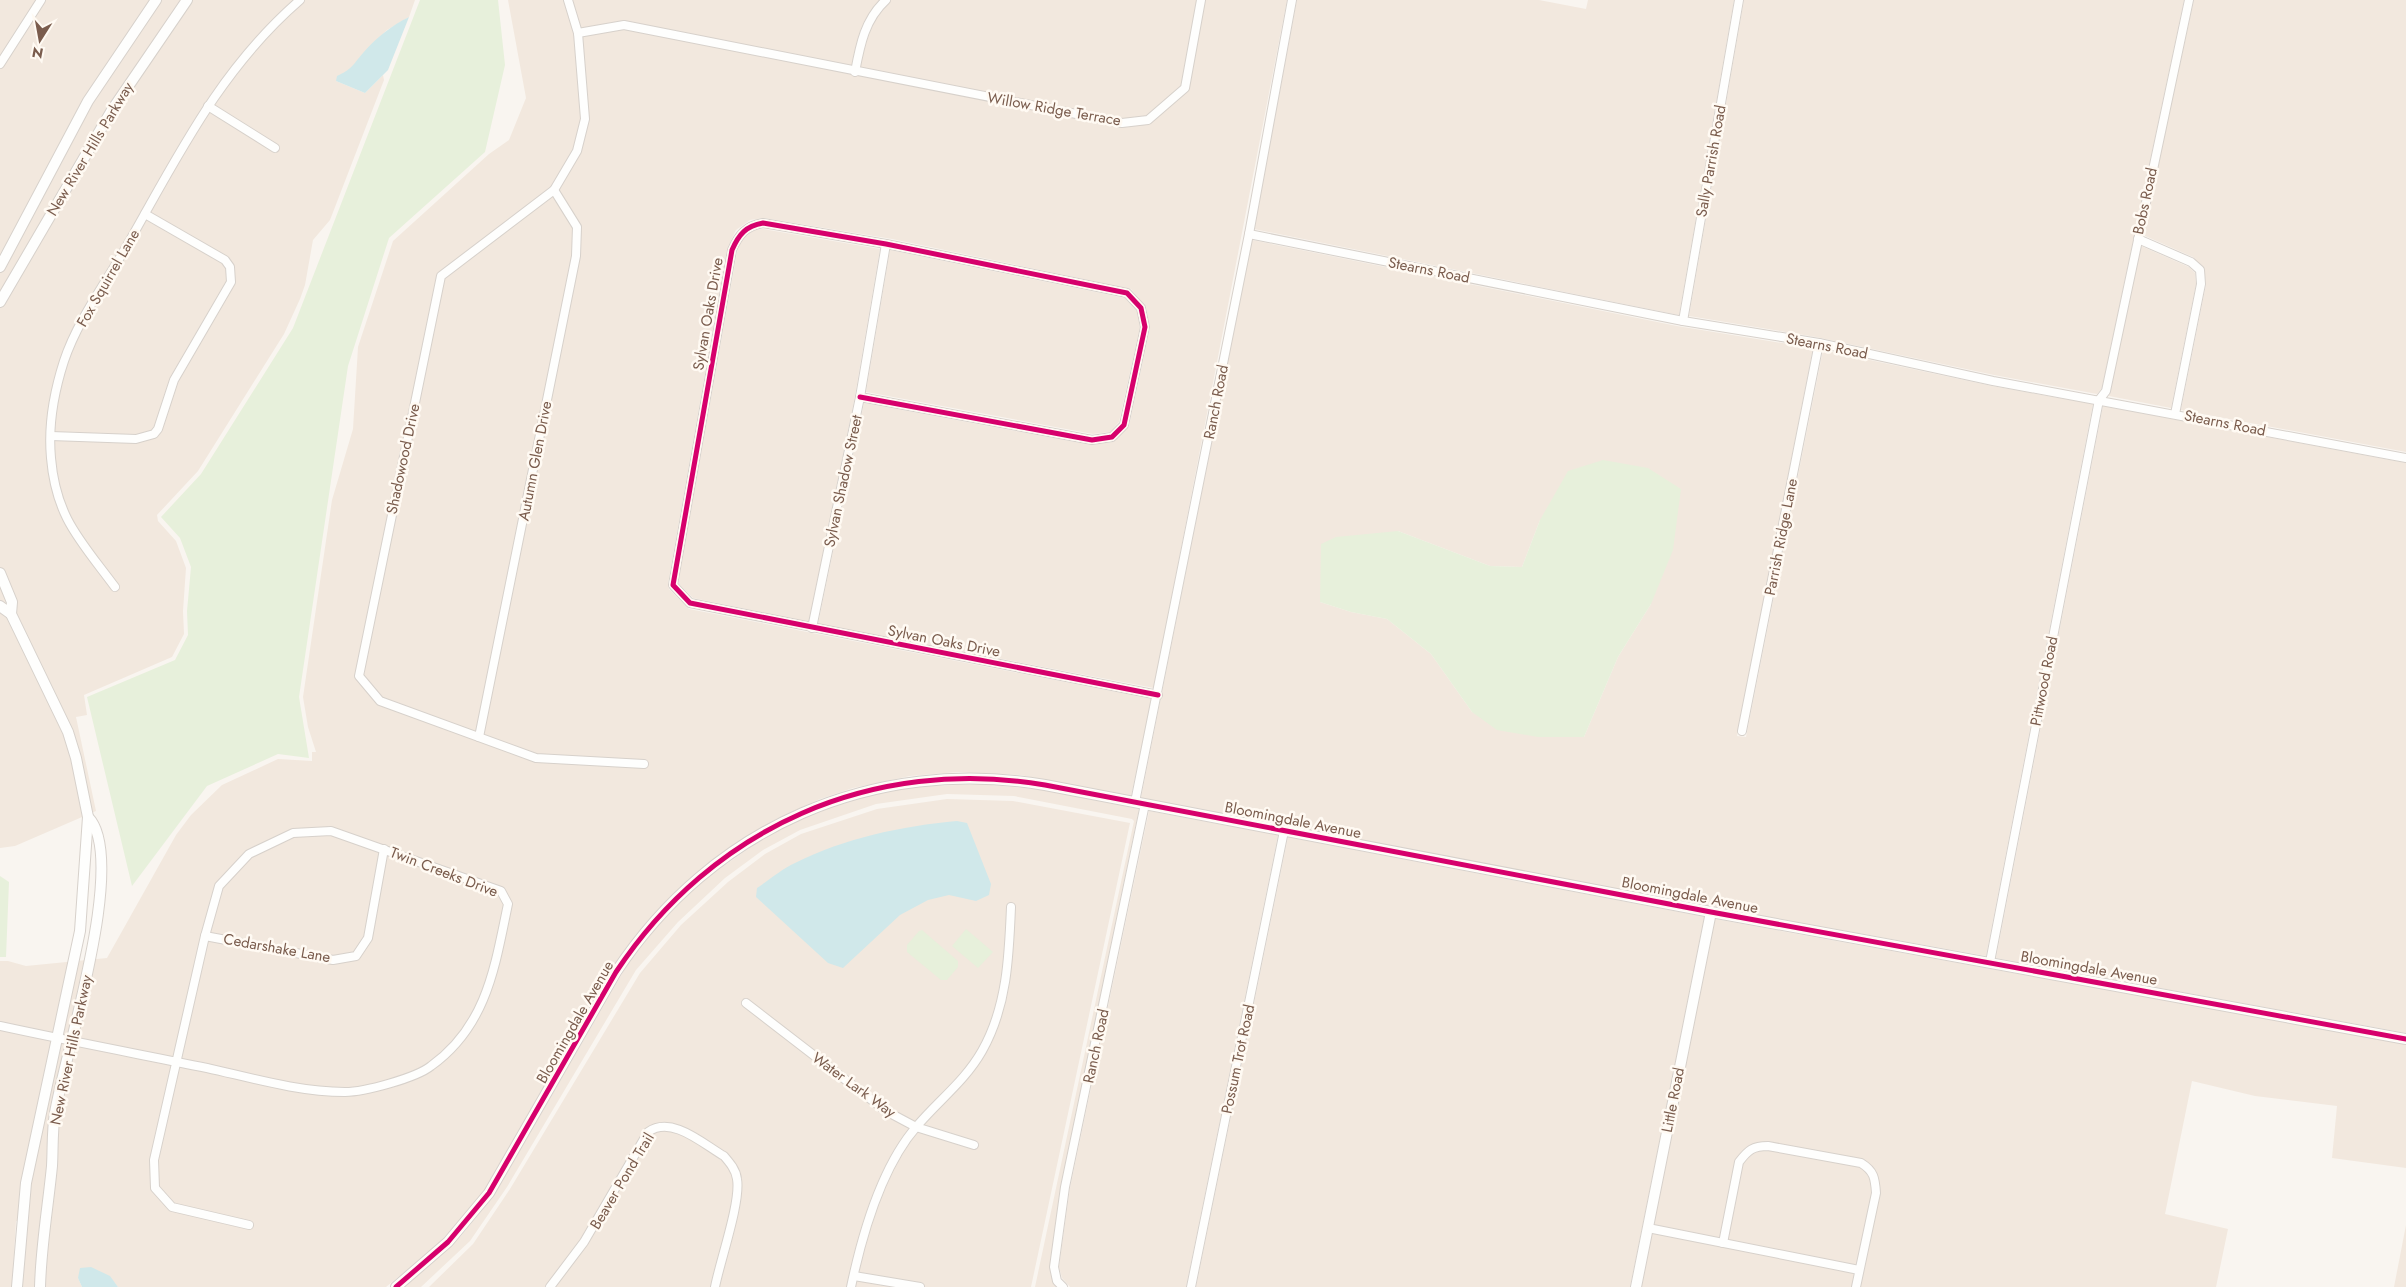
<svg xmlns="http://www.w3.org/2000/svg" width="2406" height="1287" font-family="Jost,sans-serif">
	<style>
		.residential { fill: #f2e8de; fill-rule: evenodd }
		.green { fill: #e7f0db }
		.water { fill: #d0e8ea }
		.lines { fill: none; stroke-linecap: round; stroke-linejoin: round }
		.minor-casing { stroke: #d7d1cb; stroke-width: 10 }
		.tertiary-casing { stroke: #d7d1cb; stroke-width: 12 }
		.minor { stroke: #fefefd; stroke-width: 8 }
		.tertiary { stroke: #fefefd; stroke-width: 10 }
		.cycleway-casing { stroke: #fffaf3; stroke-width: 8 }
		.cycleway { stroke: #d6006c; stroke-width: 5 }
		.labels { text-anchor: middle; dominant-baseline: central; stroke-width: 5; stroke-linejoin: round; paint-order: stroke }
		.street-label { font-size: 15px; fill: #7a5c4d; stroke: #fffaf3 }
	</style>
	<rect width="100%" height="100%" fill="#f9f5f0"/>
	<g class="residential">
		<polygon points="0,0 415,0 409,17 387,30 363,54 352,69 336,81 365,93 383,75 384,80 330,220 313,240 305,285 300,299 284,334 198,471 157,515 158,521 176,541 186,568 183,611 184,634 172,657 84,695 87,715 76,717 96,811 15,846 0,848"/>
		<polygon points="508,0 1287,0 1154,688 818,624 864,403 1091,445 1112,442 1129,426 1150,328 1146,307 1131,289 892,239 764,218 750,220 736,230 727,249 668,584 669,589 689,609 1152,699 1131,796 1020,775 958,772 910,776 853,788 820,799 776,819 733,845 686,882 643,927 612,970 485,1190 437,1246 386,1287 118,1287 109,1276 78,1278 82,1287 45,1287 50,1211 41,1211 35,1287 21,1287 25,1222 16,1221 12,1287 0,1287 0,961 8,961 26,966 107,958 176,835 191,815 222,785 278,759 312,761 312,752 316,752 308,727 303,697 332,500 353,429 358,347 393,241 489,154 509,140 526,98"/>
		<polygon points="1297,0 1539,0 1586,9 1588,0 1734,0 1679,315 1254,229"/>
		<polygon points="1744,0 2184,0 2102,388 2097,394 1994,375 1816,337 1689,316"/>
		<polygon points="2194,0 2406,0 2406,452 2181,410 2206,285 2204,270 2193,257 2143,235"/>
		<polygon points="763,229 880,249 855,396 809,622 693,598 678,583 737,252 742,239 754,230"/>
		<path d="M1252 240 1677 326 1813 348 1737 736 1746 737 1823 350 1992 386 2093 404 1986 956 1707 906 1141 798ZM1540 520 1651 604 1618 657 1584 737 1472 712 1431 654 1387 619 1351 612 1320 602 1398 531 1490 566 1522 567Z"/>
		<polygon points="2141,246 2189,267 2195,273 2196,284 2171,408 2109,396"/>
		<polygon points="890,250 1125,298 1137,311 1140,327 1119,422 1110,432 1093,434 866,392"/>
		<polygon points="2103,406 2406,463 2406,1033 1996,958"/>
		<polygon points="981,784 1044,790 1139,809 1061,1186 1050,1267 1053,1282 1056,1287 1035,1287 1134,821 1132,819 1014,796 947,794 876,804 800,830 763,850 725,878 678,922 636,970 507,1187 470,1241 421,1287 404,1287 461,1236 493,1197 626,967 658,925 701,882 765,837 808,816 855,799 910,787"/>
		<polygon points="947,799 1013,801 1130,823 1031,1287 429,1287 473,1244 510,1189 640,973 681,925 728,882 765,854 801,834 877,809"/>
		<polygon points="1149,811 1278,835 1186,1287 1070,1287 1062,1278 1059,1267 1070,1188"/>
		<polygon points="1288,837 1705,917 1630,1287 1196,1287"/>
		<polygon points="1715,919 2406,1044 2406,1168 2332,1158 2337,1106 2255,1096 2192,1081 2165,1214 2228,1229 2216,1287 1640,1287"/>
		<polygon points="2406,1225 2406,1287 2394,1287"/>
	</g>
	<g class="green">
		<polygon points="420,0 498,0 505,65 485,152 389,238 348,366 299,697 309,758 278,754 207,786 132,886 87,697 175,660 188,635 187,611 191,567 180,538 161,517 201,474 293,328"/>
		<polygon points="1603,460 1648,468 1681,489 1673,550 1651,604 1618,657 1584,737 1538,737 1497,730 1472,712 1431,654 1387,619 1351,612 1320,602 1321,544 1336,537 1398,531 1490,566 1522,567 1540,520 1568,471"/>
		<polygon points="0,876 9,882 6,957 0,957"/>
		<polygon points="966,929 993,952 978,968 952,946"/>
		<polygon points="922,930 958,961 958,967 947,980 941,980 907,952 907,945 919,931"/>
	</g>
	<g class="water">
		<path d="M409 17 388 70 365 93 336 81 337 76C352 69 352 66 363 53 375 39 392 25 409 17Z"/>
		<path d="M957 821 967 823 991 884 989 895 976 901 949 895 928 900 900 915 843 968 828 963 756 897 757 888C769 880 782 869 795 863 845 838 902 826 957 821Z"/>
		<polygon points="91,1267 110,1276 118,1287 82,1287 78,1278 80,1268"/>
	</g>
	<g class="lines">
		<g class="minor-casing">
			<g id="minor">
				<polyline points="568,0 578,33 585,119 577,151 554,190 441,276 359,676 380,701 536,758 644,764"/>
				<polyline points="578,33 624,25 1122,123 1148,120 1185,88 1201,0"/>
				<polyline points="0,64 41,0"/>
				<path d="M855 72C860 45 865 19 886 0"/>
				<polyline points="208,106 275,148"/>
				<polyline points="1249,234 1683,321 1819,343 1993,381 2406,458"/>
				<polyline points="2138,239 2191,262 2200,270 2201,284 2175,414"/>
				<polyline points="1683,321 1739,0"/>
				<path d="M860 397 1092 440 1112 437 1124 425 1145 327 1141 308 1127 293 886 244 763 223C746 226 739 234 732 250L673 585 690 603 1158 695"/>
				<polyline points="51,436 136,439 154,434 158,429 174,380 231,282 230,267 225,260 145,214"/>
				<path d="M115 587C81 541 56 518 51 458 48 426 54 392 64 361 77 322 104 285 125 249 177 158 219 70 300 0"/>
				<polyline points="812,628 860,397 886,244"/>
				<polyline points="1742,731 1819,343"/>
				<polyline points="479,737 576,256 577,227 554,190"/>
				<polyline points="1135,802 1249,234 1292,0"/>
				<polyline points="205,936 333,960 356,956 368,938 384,849"/>
				<polyline points="1990,962 2099,400 2106,391 2189,0"/>
				<polyline points="746,1003 886,1111 916,1127 974,1145"/>
				<path d="M0 1026C69 1041 138 1054 207 1068 252 1078 299 1092 345 1092 364 1092 416 1078 431 1066 487 1026 495 966 508 904L501 891 331 831 293 833 249 854 219 886 205 936 154 1160 155 1188 172 1207 249 1225"/>
				<polyline points="1648,1228 1859,1270"/>
				<path d="M1723 1243 1739 1162C1748 1150 1753 1146 1768 1146L1861 1163C1874 1171 1875 1178 1876 1193L1856 1287"/>
				<polyline points="854,1276 920,1287"/>
				<path d="M550 1287 584 1242 648 1132C672 1115 703 1144 724 1156 730 1163 736 1170 737 1179 741 1202 720 1261 715 1287"/>
				<path d="M851 1287C862 1235 881 1167 917 1126 938 1101 965 1081 982 1051 1007 1007 1009 957 1011 907"/>
				<polyline points="1063,1287 1057,1281 1054,1267 1065,1187 1145,804"/>
				<polyline points="1191,1287 1284,831"/>
			</g>
		</g>
		<g class="tertiary-casing">
			<g id="tertiary">
				<polyline points="0,267 88,101 156,0"/>
				<polyline points="0,302 112,110 187,0"/>
				<polyline points="0,573 12,602 11,614 68,732 76,758 88,817 80,931 26,1183 17,1287"/>
				<polyline points="0,606 11,614"/>
				<path d="M40 1287C41 1246 48 1207 52 1166 53 1148 52 1131 55 1113 64 1056 129 858 88 817"/>
				<path d="M396 1287 448 1242 489 1193 616 972C712 827 873 756 1045 785L1711 912 2406 1039"/>
				<polyline points="1636,1287 1711,912"/>
			</g>
		</g>
		<use href="#minor" class="minor"/>
		<use href="#tertiary" class="tertiary"/>
		<g class="cycleway-casing">
			<g id="cycleway">
				<path d="M860 397 1092 440 1112 437 1124 425 1145 327 1141 308 1127 293 886 244 763 223C746 226 739 234 732 250L673 585 690 603 1158 695"/>
				<path d="M396 1287 448 1242 489 1193 616 972C712 827 873 756 1045 785L1711 912 2406 1039"/>
			</g>
		</g>
		<use href="#cycleway" class="cycleway"/>
	</g>
	<g class="labels">
		<g class="street-label">
			<text transform="translate(1054 109) rotate(10)">Willow Ridge Terrace</text>
			<text transform="translate(90 149) rotate(-59)">New River Hills Parkway</text>
			<text transform="translate(1711 161) rotate(-80)">Sally Parrish Road</text>
			<text transform="translate(2145 201) rotate(-78)">Bobs Road</text>
			<text transform="translate(1429 270) rotate(11)">Stearns Road</text>
			<text transform="translate(108 278) rotate(-60)">Fox Squirrel Lane</text>
			<text transform="translate(708 314) rotate(-80)">Sylvan Oaks Drive</text>
			<text transform="translate(1827 346) rotate(11)">Stearns Road</text>
			<text transform="translate(1216 402) rotate(-79)">Ranch Road</text>
			<text transform="translate(2225 423) rotate(11)">Stearns Road</text>
			<text transform="translate(403 459) rotate(-78)">Shadowood Drive</text>
			<text transform="translate(535 461) rotate(-79)">Autumn Glen Drive</text>
			<text transform="translate(843 481) rotate(-78)">Sylvan Shadow Street</text>
			<text transform="translate(1781 537) rotate(-79)">Parrish Ridge Lane</text>
			<text transform="translate(944 641) rotate(11)">Sylvan Oaks Drive</text>
			<text transform="translate(2044 681) rotate(-79)">Pittwood Road</text>
			<text transform="translate(1293 820) rotate(11)">Bloomingdale Avenue</text>
			<text transform="translate(444 872) rotate(21)">Twin Creeks Drive</text>
			<text transform="translate(1690 895) rotate(11)">Bloomingdale Avenue</text>
			<text transform="translate(277 948) rotate(10)">Cedarshake Lane</text>
			<text transform="translate(2089 968) rotate(10)">Bloomingdale Avenue</text>
			<text transform="translate(575 1022) rotate(-60)">Bloomingdale Avenue</text>
			<text transform="translate(1096 1046) rotate(-78)">Ranch Road</text>
			<text transform="translate(71 1050) rotate(-78)">New River Hills Parkway</text>
			<text transform="translate(1238 1059) rotate(-78)">Possum Trot Road</text>
			<text transform="translate(854 1085) rotate(36)">Water Lark Way</text>
			<text transform="translate(1673 1100) rotate(-79)">Little Road</text>
			<text transform="translate(622 1181) rotate(-59)">Beaver Pond Trail</text>
		</g>
	</g>
	<g transform="translate(40 40) rotate(191)" stroke="#fffaf3" stroke-width="4" paint-order="stroke">
	<path d="M0-4L9 19L0 12L-9 19Z" fill="#7a5c4d"/>
	<text y="-8" font-size="14" font-weight="bold" text-anchor="middle" fill="#7a5c4d">N</text>
	</g>
</svg>
